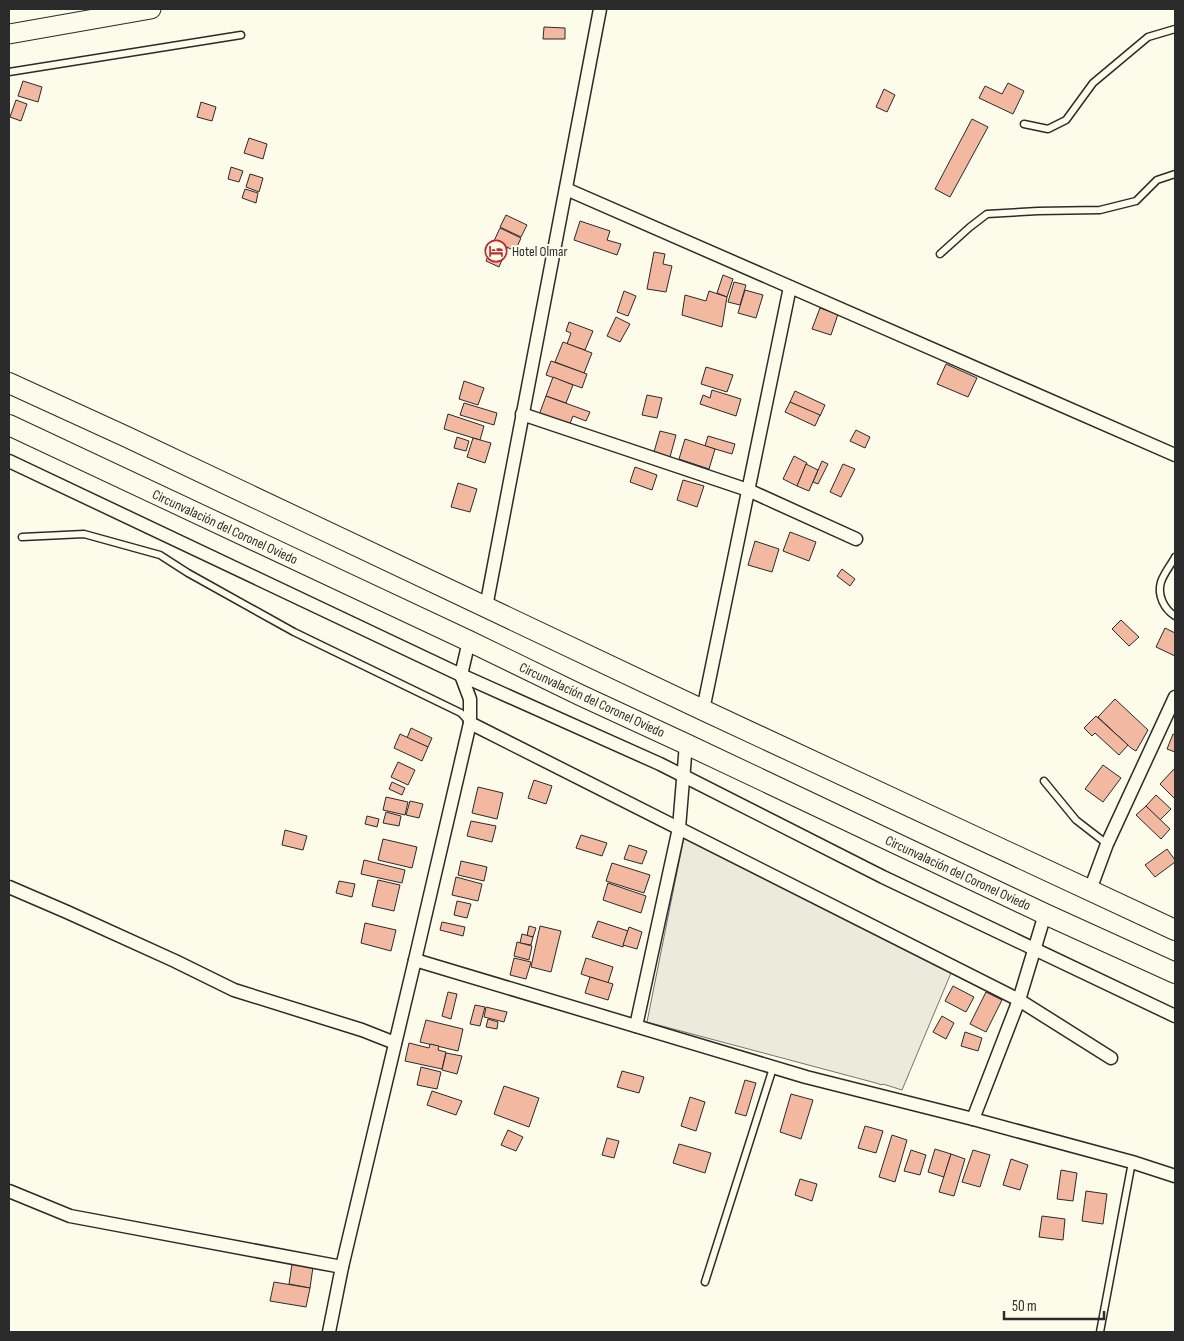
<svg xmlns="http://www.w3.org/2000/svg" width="1184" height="1341" font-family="'Sofia Sans Condensed',sans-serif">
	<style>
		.green { fill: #ecebdb; stroke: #74746e }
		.building { fill: #f2b8a0; stroke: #2b2b2b }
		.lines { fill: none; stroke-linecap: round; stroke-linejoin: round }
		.service-casing { stroke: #2b2b2b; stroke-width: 9 }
		.minor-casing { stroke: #2b2b2b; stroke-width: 15 }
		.primary-casing { stroke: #2b2b2b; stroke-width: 21 }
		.trunk-casing { stroke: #2b2b2b; stroke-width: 22 }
		.service { stroke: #fdfbea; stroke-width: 6 }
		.minor { stroke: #fdfbea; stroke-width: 12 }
		.primary { stroke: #fdfbea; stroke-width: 19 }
		.trunk { stroke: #fdfbea; stroke-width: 20 }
		.labels { text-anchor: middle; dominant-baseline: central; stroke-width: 4; stroke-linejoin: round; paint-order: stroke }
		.poi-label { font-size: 14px; fill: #2b2b2b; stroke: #fdfbea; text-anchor: start }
		.street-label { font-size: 14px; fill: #2b2b2b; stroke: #fdfbea }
	</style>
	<rect width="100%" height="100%" fill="#fdfbea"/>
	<polygon class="green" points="684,837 951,973 902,1090 883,1084 882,1085 876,1083 647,1022"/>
	<g class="building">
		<polygon points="544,27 565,28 565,39 543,39"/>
		<polygon points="23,81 42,87 38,102 18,96"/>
		<polygon points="1008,83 1024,91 1013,114 979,98 985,86 1002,94"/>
		<polygon points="884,89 895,95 887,112 876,107"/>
		<polygon points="16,100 27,104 21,121 10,117"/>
		<polygon points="201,102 216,107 212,121 197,117"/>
		<polygon points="972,119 988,127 950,197 935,189"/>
		<polygon points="249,138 267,144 263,159 244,153"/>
		<polygon points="231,167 243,171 239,182 228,179"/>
		<polygon points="250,174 263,178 259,192 246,187"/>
		<polygon points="245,189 258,193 256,203 242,198"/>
		<polygon points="506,215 527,225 521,237 500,227"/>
		<polygon points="580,221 610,231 607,240 621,244 617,255 574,240"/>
		<polygon points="500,228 521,238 515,251 494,241"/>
		<polygon points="494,242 507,248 499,267 486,261"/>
		<polygon points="654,252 665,254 663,264 672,266 666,292 647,289"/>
		<polygon points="723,275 733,279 727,297 717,293"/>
		<polygon points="734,282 746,285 740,305 728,302"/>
		<polygon points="745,290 763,295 756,318 738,313"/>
		<polygon points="624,291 636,296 628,316 617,312"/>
		<polygon points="709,291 727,297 722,327 682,315 685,295 706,301"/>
		<polygon points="820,308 838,314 831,335 812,329"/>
		<polygon points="616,317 630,324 620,342 607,336"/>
		<polygon points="569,322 593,331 585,350 567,344 571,333 566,331"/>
		<polygon points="563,342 592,353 584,373 555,362"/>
		<polygon points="551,361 587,374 582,388 546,375"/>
		<polygon points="946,364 977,378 968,397 937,384"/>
		<polygon points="706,367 733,375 727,392 701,384"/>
		<polygon points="553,377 573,385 566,403 546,396"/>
		<polygon points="464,381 484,388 478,405 459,399"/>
		<polygon points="712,390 741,399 736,416 700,404 703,395 710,398"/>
		<polygon points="795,391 825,405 820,416 790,402"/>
		<polygon points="647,395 662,398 657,418 642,415"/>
		<polygon points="546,396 590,412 586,421 573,416 569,426 539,415"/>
		<polygon points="790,402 820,415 815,426 785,412"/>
		<polygon points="464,403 497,413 494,425 460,415"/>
		<polygon points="448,414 484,426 480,440 444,429"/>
		<polygon points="856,430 870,437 865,448 850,441"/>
		<polygon points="660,431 676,435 670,457 654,452"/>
		<polygon points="708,436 735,444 732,454 705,446"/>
		<polygon points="457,437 469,441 466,451 454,448"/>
		<polygon points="473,438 491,443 485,463 467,457"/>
		<polygon points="685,439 715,449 709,469 679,459"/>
		<polygon points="794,456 807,463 797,486 783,479"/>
		<polygon points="822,461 828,464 818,484 813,482"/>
		<polygon points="806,464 818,470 809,491 797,486"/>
		<polygon points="843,464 855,469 841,497 830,492"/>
		<polygon points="635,467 657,475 652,490 630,482"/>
		<polygon points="683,480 704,486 697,507 677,500"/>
		<polygon points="458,483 477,489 470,512 451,507"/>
		<polygon points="790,532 816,542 809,561 783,551"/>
		<polygon points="755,541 779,549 772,572 748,565"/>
		<polygon points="842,569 855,579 850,586 837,576"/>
		<polygon points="1121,620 1139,637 1129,646 1112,629"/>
		<polygon points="1165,628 1175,633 1175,656 1156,647"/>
		<polygon points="1115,699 1148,730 1136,751 1131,748 1098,717"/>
		<polygon points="1096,716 1128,745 1119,755 1095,733 1092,736 1084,728"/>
		<polygon points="411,728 432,738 428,747 407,738"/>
		<polygon points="400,734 428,747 422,761 394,748"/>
		<polygon points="1173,734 1175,735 1175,752 1167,749"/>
		<polygon points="398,762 415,770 408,785 391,777"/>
		<polygon points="1103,765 1121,778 1103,802 1085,789"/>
		<polygon points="1175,768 1175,799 1160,784"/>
		<polygon points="534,780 552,786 546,804 528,798"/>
		<polygon points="392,782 405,788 402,795 389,789"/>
		<polygon points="478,787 503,793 497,819 472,813"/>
		<polygon points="1156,795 1171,809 1160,820 1146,806"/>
		<polygon points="386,797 408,802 405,815 383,810"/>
		<polygon points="410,801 423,804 419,818 406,815"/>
		<polygon points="1146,806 1170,829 1161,839 1136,815"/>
		<polygon points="386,812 401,816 399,826 383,823"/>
		<polygon points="367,816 379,819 377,827 365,824"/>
		<polygon points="471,821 496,826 492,842 467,836"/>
		<polygon points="285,830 307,836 303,850 282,845"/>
		<polygon points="581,835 607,843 602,856 576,848"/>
		<polygon points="383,839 417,847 412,868 378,860"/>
		<polygon points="629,845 647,851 642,864 624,859"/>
		<polygon points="1167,849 1175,860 1175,862 1155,877 1145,865"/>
		<polygon points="364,860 405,870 402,883 361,874"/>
		<polygon points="461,861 487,867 484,881 458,875"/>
		<polygon points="612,863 650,875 644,893 606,881"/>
		<polygon points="456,877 482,884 478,901 452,895"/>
		<polygon points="378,880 400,885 394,911 372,906"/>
		<polygon points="339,881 355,884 352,897 336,893"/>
		<polygon points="608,883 646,896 641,913 603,900"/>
		<polygon points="457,901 471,904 467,918 454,915"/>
		<polygon points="598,921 628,931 623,947 592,937"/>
		<polygon points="442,922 465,927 463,936 440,930"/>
		<polygon points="365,923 396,930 391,951 361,943"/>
		<polygon points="529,926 536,928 533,937 527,936"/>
		<polygon points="540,926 561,931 551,972 531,967"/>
		<polygon points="629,927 642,932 637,949 623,945"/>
		<polygon points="522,934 533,937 531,945 520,943"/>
		<polygon points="517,942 532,946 529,960 514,956"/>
		<polygon points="514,958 531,962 526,979 510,975"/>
		<polygon points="586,958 613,967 608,983 581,974"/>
		<polygon points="590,977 613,984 608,1000 585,993"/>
		<polygon points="953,986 974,997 966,1012 945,1001"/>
		<polygon points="448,992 457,994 451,1019 442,1016"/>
		<polygon points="986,992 1002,1000 986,1032 970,1024"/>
		<polygon points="475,1005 485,1007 480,1026 470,1024"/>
		<polygon points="486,1007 507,1012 504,1022 484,1017"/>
		<polygon points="942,1016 954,1023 946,1039 933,1032"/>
		<polygon points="488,1019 498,1022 497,1029 486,1027"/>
		<polygon points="426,1020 463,1029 458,1051 420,1042"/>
		<polygon points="965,1032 982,1038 978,1051 961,1046"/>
		<polygon points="409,1043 429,1048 430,1044 439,1046 438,1050 446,1052 442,1069 405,1061"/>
		<polygon points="446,1053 462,1056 457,1074 442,1070"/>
		<polygon points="421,1067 441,1072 437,1089 417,1085"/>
		<polygon points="622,1071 644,1077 639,1093 617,1087"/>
		<polygon points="745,1080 756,1083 746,1116 735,1113"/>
		<polygon points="504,1086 539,1098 529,1127 494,1114"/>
		<polygon points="432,1091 462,1101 456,1115 427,1105"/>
		<polygon points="791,1094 813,1100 801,1139 780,1132"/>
		<polygon points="690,1097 705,1102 696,1131 681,1126"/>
		<polygon points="865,1126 883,1131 876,1153 858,1148"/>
		<polygon points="508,1130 523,1137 516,1151 501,1145"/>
		<polygon points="892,1135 907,1140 895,1182 879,1177"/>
		<polygon points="607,1138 619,1141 614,1158 602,1155"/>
		<polygon points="679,1144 711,1153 705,1173 673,1163"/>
		<polygon points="935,1149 951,1154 944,1177 928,1172"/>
		<polygon points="911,1150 926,1155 920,1175 904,1171"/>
		<polygon points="973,1150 990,1155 980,1187 962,1182"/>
		<polygon points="951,1154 965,1159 954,1196 939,1192"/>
		<polygon points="1011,1159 1028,1165 1020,1190 1003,1185"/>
		<polygon points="1061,1170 1077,1173 1073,1201 1057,1199"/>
		<polygon points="800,1179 817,1184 812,1201 795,1195"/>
		<polygon points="1086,1191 1107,1194 1103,1224 1082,1221"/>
		<polygon points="1042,1216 1065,1219 1063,1240 1039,1237"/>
		<polygon points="292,1264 313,1267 310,1288 289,1284"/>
		<polygon points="274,1282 310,1288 306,1307 270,1301"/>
	</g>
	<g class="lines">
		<g class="service-casing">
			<g id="service">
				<polyline points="9,72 241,35"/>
				<polyline points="1024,124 1048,129 1066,120 1093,83 1148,37 1175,29"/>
				<polyline points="940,254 970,227 987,214 1038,211 1100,210 1136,201 1157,180 1175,174"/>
				<polyline points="22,537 84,534 160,555 188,573 294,632 461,713 469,722"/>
				<path d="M1175 557C1171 565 1164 573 1161 582 1157 595 1164 609 1175 616"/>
				<polyline points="1044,781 1076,820 1107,844"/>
				<polyline points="705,1282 773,1068"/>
				<polyline points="1100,1332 1132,1162"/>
			</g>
		</g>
		<g class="minor-casing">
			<g id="minor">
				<polyline points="566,189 1175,455"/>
				<polyline points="522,414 748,490 856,539"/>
				<polyline points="9,461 461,675 660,764 883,877 1175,1016"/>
				<polyline points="486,607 600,9"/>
				<polyline points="703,710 790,287"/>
				<polyline points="470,723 1019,1000 1111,1058"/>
				<polyline points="9,887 67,912 175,961 234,990 362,1030 395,1043"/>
				<polyline points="1090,890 1107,844 1175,697"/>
				<polyline points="415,960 806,1077 973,1119 1132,1162 1175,1176"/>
				<polyline points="636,1026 679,828 686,744"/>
				<polyline points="973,1119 1019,1000 1045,914"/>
				<polyline points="9,1191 70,1216 342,1267"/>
				<polyline points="329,1332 342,1267 415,960 470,723 470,699 461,675 469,641"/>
			</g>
		</g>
		<g class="primary-casing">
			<polyline id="primary" points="9,34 151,9"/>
		</g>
		<g class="trunk-casing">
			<g id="trunk">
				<polyline points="9,383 127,437 703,710 1175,930"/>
				<polyline points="9,425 469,641 580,695 686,744 1045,914 1175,973"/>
			</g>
		</g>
		<use href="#service" class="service"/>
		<use href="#minor" class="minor"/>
		<use href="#primary" class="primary"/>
		<use href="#trunk" class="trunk"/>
	</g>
	<defs>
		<g id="hotel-ring" transform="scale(1.125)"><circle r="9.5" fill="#fdfbea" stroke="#c62828" stroke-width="1.5"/><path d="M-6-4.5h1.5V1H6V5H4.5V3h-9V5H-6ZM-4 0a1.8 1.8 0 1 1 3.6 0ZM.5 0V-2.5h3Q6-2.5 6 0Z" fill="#c62828"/></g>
	</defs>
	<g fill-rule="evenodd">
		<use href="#hotel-ring" x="496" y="251"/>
	</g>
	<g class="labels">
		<g class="poi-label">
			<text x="512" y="251">Hotel Olmar</text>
		</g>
		<g class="street-label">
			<text transform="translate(225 527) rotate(25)">Circunvalación del Coronel Oviedo</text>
			<text transform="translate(592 700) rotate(25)">Circunvalación del Coronel Oviedo</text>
			<text transform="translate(958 873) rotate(25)">Circunvalación del Coronel Oviedo</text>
		</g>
	</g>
	<rect width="1184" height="1341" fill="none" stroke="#2b2b2b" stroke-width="20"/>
	<path d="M1004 1311v8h100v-8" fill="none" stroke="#2b2b2b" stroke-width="2.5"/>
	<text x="1012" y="1311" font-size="15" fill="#2b2b2b" stroke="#fdfbea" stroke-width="4" paint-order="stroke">50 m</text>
</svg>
